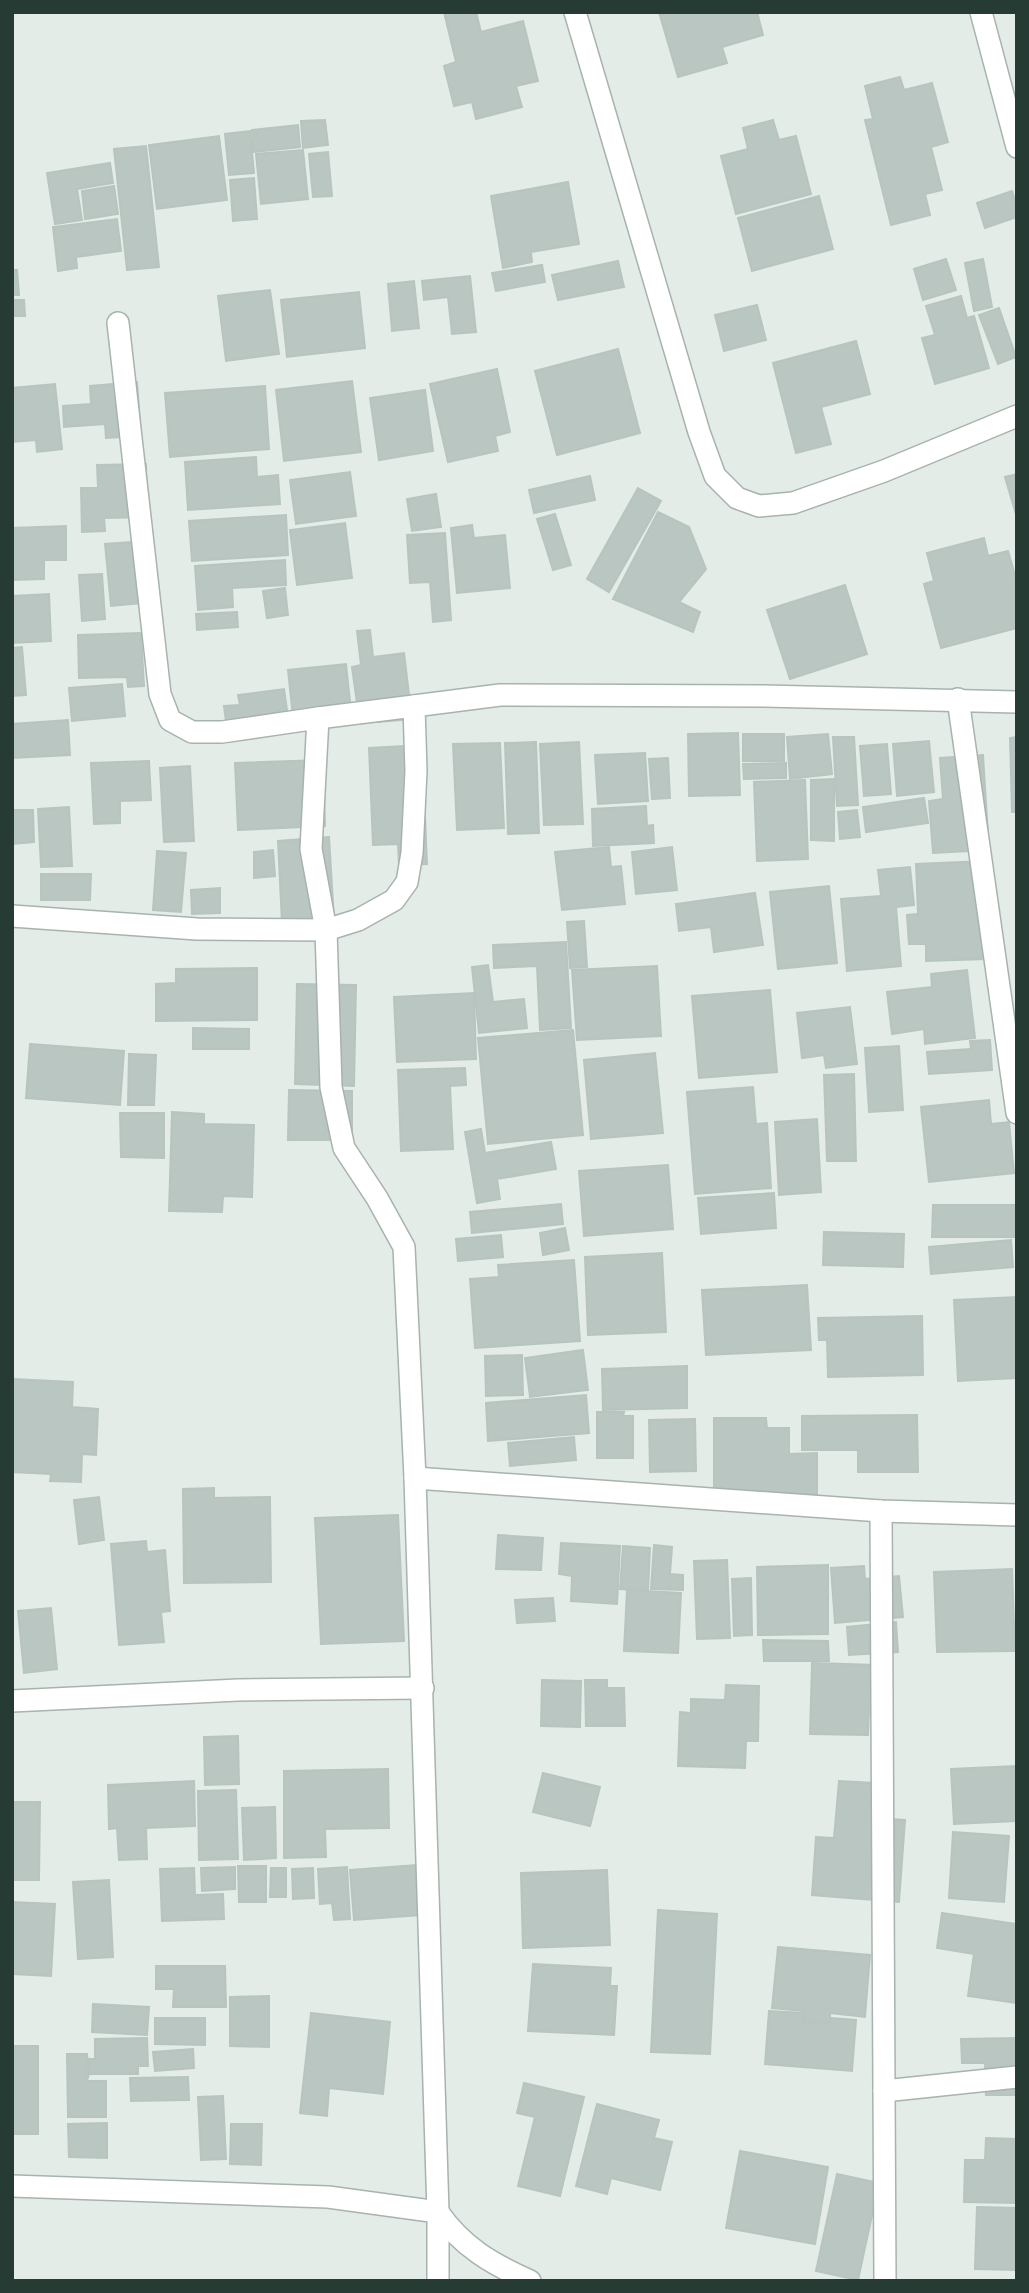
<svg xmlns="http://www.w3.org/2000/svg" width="1029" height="2293" font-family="'Golos Text',sans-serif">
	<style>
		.building { fill: #b9c6c1; stroke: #b7c5be; stroke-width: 2 }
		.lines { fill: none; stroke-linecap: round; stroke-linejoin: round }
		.minor-casing { stroke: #a7b3ae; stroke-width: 24 }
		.minor { stroke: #fff; stroke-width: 21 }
	</style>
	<rect width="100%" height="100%" fill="#e4ece8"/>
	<g class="building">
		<polygon points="444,12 476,12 481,32 523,21 538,81 516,86 522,107 476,119 472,102 454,106 444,66 456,62"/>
		<polygon points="659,12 757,12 763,35 722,47 727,63 678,77"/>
		<polygon points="900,77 904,90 932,83 948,142 931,147 942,190 925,194 930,215 891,225 865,120 873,119 865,86"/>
		<polygon points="325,120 328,145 303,148 301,121"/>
		<polygon points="773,120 779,140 796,136 811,194 736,214 721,156 748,149 743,128"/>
		<polygon points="298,125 300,147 253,152 252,130"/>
		<polygon points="250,131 254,173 229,175 225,134"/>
		<polygon points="219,136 227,200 157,209 149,145"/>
		<polygon points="146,146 159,267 127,270 114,149"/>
		<polygon points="303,150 308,199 261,204 256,154"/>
		<polygon points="328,152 332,196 313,197 309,154"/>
		<polygon points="110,163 113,183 77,189 82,220 55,224 47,173"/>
		<polygon points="254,178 257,219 233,221 230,180"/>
		<polygon points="568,182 579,244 531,252 532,262 503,268 491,196"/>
		<polygon points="114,186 118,214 85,219 82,191"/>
		<polygon points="1012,191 1017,207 1017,217 985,228 977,203"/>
		<polygon points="819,196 833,249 752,271 738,218"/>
		<polygon points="117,219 121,251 76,257 77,268 58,271 53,227"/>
		<polygon points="946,259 956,290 923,300 914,269"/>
		<polygon points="983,259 992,307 974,311 965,263"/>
		<polygon points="618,261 624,287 558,300 552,275"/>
		<polygon points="542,265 545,282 496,291 492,273"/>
		<polygon points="12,270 17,270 19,295 12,295"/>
		<polygon points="470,276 476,332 452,334 448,297 424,300 422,281"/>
		<polygon points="414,281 419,328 392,331 388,284"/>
		<polygon points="270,290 279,354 226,361 218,296"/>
		<polygon points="359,292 365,348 287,357 281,300"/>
		<polygon points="961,296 967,318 974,316 989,368 935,384 922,338 935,335 926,306"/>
		<polygon points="12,300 24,300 25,316 12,316"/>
		<polygon points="757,305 766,340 724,351 715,315"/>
		<polygon points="999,308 1016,357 998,364 979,315"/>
		<polygon points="856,341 870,394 821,407 831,444 796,453 773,363"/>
		<polygon points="618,349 640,433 557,455 535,371"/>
		<polygon points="497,369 510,432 495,436 498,451 448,462 430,384"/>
		<polygon points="352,381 361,452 284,461 276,390"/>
		<polygon points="137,382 141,436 106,438 105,424 64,427 63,406 91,404 90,386"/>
		<polygon points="55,384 62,449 37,452 36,440 12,442 12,388"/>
		<polygon points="265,386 269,449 170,457 165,393"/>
		<polygon points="425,390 433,451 379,460 370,398"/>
		<polygon points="256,457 257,477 278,475 280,504 188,510 185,462"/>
		<polygon points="146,464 147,517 104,518 105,531 82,532 81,488 98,488 97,465"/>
		<polygon points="350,472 356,516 296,524 290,480"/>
		<polygon points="1017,474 1017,518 1005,477"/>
		<polygon points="590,476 595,500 534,513 529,490"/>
		<polygon points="638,488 661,501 609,592 587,579"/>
		<polygon points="436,494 441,527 412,531 407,499"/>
		<polygon points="658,512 689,527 706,569 679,602 700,612 693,632 613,599"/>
		<polygon points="555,514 571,565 553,570 537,519"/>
		<polygon points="286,515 288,555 192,561 189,521"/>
		<polygon points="345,523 352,578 297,585 290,530"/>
		<polygon points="472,525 474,538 505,535 510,588 457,593 451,528"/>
		<polygon points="66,526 66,560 44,560 44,579 12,580 12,528"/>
		<polygon points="445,533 451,620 433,622 430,582 410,583 407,535"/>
		<polygon points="984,538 988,556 1008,551 1017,582 1017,628 941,648 924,584 934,581 927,553"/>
		<polygon points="146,541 152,602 111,606 105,544"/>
		<polygon points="285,560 286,585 232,588 233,607 198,610 195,566"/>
		<polygon points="102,574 105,619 82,621 79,575"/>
		<polygon points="845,585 867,654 790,679 767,610"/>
		<polygon points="285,588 288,615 267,618 263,591"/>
		<polygon points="49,594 51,641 12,643 12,596"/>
		<polygon points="237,612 238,627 197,630 196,614"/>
		<polygon points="370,630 373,657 404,653 412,719 378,722 375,700 357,703 352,667 361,665 357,631"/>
		<polygon points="141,633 144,686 128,687 127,677 79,678 78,635"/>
		<polygon points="22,647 26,695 12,696 12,648"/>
		<polygon points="346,664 351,711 293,717 288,670"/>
		<polygon points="122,684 125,716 72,721 69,688"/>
		<polygon points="284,689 290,731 228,738 224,706 240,705 238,695"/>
		<polygon points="68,720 70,755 12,758 12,724"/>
		<polygon points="738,733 740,795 689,796 688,734"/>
		<rect x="743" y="734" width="41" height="27"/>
		<polygon points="828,734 832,774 790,779 787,737"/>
		<polygon points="833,737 854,737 858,805 837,806"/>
		<polygon points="1017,737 1017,812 1012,812 1010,738"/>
		<polygon points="929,741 934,792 897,796 893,744"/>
		<polygon points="536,742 539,833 508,834 505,743"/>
		<polygon points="579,742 583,824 544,825 540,744"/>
		<polygon points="500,743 504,828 457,830 453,744"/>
		<polygon points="887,744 891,794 864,796 860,746"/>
		<polygon points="422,745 427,864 399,865 398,844 373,845 369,748"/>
		<polygon points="645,753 648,801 598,804 595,755"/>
		<polygon points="983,755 989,850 933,853 929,801 943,799 940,758"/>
		<polygon points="668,758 670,798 652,799 649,759"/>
		<polygon points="323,760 325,826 238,830 235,763"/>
		<polygon points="149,761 151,800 120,801 120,823 94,824 91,763"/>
		<polygon points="786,763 786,778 744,779 743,764"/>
		<polygon points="190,766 194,841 164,842 160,768"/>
		<polygon points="834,779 834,841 811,840 811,780"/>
		<polygon points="805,780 808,859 757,861 754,782"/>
		<polygon points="924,798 928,823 866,832 863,807"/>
		<polygon points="646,806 647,826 653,825 654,843 593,846 592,809"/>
		<polygon points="69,807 72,866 41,867 38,809"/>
		<polygon points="12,810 33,810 34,842 12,844"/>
		<polygon points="857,810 860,837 840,839 838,812"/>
		<polygon points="329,837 334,920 282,923 278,841"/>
		<polygon points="609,847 611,867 621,866 625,904 562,910 555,852"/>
		<polygon points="672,847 677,890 636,894 632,852"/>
		<polygon points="273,850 275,876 254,878 254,852"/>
		<polygon points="157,851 186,853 181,912 153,910"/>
		<polygon points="984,861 987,959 926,961 926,944 909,944 907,915 918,914 916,864"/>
		<polygon points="910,867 914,905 896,907 901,966 847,971 841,899 881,896 878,870"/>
		<polygon points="41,874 91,874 90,900 41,900"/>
		<polygon points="829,886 837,963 778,969 770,892"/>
		<polygon points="220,888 220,913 192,914 191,890"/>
		<polygon points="755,893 763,945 714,952 711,927 679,931 676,904"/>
		<polygon points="584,921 587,967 570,968 567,922"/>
		<polygon points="566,942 571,1028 540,1030 537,966 494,968 493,945"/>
		<polygon points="488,965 493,1002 524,999 527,1028 479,1033 472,967"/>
		<polygon points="657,966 661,1036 577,1040 572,970"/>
		<polygon points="257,968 257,1020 156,1021 156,984 176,983 176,969"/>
		<polygon points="967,970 975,1038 925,1044 924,1029 892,1034 887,992 932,987 931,974"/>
		<polygon points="297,984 356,985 354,1086 295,1084"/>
		<polygon points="770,990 777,1072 699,1078 692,996"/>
		<polygon points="474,993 476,1059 397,1062 394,997"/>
		<polygon points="850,1007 857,1064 826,1068 824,1055 802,1058 797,1013"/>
		<polygon points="193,1028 249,1029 249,1049 193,1049"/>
		<polygon points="573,1030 583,1135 488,1144 478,1038"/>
		<polygon points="990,1040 992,1070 929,1074 927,1052 971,1049 970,1041"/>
		<polygon points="30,1044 124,1051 120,1105 26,1098"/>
		<polygon points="899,1046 903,1110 869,1112 865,1048"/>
		<polygon points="655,1053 663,1133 591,1139 584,1060"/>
		<polygon points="129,1054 156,1055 154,1105 128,1105"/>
		<polygon points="465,1068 466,1085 450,1086 453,1149 401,1151 398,1070"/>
		<polygon points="854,1074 856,1161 827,1161 824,1075"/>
		<polygon points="753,1087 756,1124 767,1123 771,1188 695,1194 687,1092"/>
		<polygon points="289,1090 352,1091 352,1140 288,1140"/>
		<polygon points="989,1100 991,1124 1009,1122 1014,1173 929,1182 921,1107"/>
		<polygon points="172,1112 204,1114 204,1124 254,1125 252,1197 223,1196 222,1212 169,1211"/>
		<polygon points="120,1113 164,1113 164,1158 121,1157"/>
		<polygon points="817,1119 821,1192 779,1195 775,1122"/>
		<polygon points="481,1129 485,1153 551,1142 556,1169 497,1179 500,1199 477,1203 465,1132"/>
		<polygon points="668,1165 673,1229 584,1236 579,1171"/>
		<polygon points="774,1193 776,1228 701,1234 698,1198"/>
		<polygon points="561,1204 563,1224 472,1233 470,1212"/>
		<polygon points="933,1205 1017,1205 1017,1237 932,1237"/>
		<polygon points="565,1228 569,1250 543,1255 540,1233"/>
		<polygon points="824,1232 904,1234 903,1267 823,1265"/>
		<polygon points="501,1235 503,1257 458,1261 456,1239"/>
		<polygon points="1011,1240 1013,1267 931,1274 929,1247"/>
		<polygon points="662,1253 666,1332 588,1335 585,1257"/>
		<polygon points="574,1260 580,1341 475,1348 470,1279 499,1277 498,1265"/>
		<polygon points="807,1285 811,1350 706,1355 702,1290"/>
		<polygon points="1017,1297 1017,1378 958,1381 954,1300"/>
		<polygon points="922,1316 923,1375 828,1377 827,1340 819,1340 818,1318"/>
		<polygon points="583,1350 588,1390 530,1397 525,1358"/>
		<polygon points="522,1355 523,1395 486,1396 485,1356"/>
		<polygon points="687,1366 687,1408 603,1410 602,1369"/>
		<polygon points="12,1379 73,1382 72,1407 98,1409 96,1455 82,1454 81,1482 50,1481 51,1474 12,1472"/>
		<polygon points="586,1395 589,1433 488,1441 486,1403"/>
		<polygon points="597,1412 624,1412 623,1416 633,1416 633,1458 597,1458"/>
		<polygon points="917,1415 918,1472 858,1472 858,1450 802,1450 802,1416"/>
		<polygon points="714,1418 766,1418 767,1428 789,1428 789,1454 817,1453 817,1494 714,1494"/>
		<polygon points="695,1419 696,1471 650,1472 649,1420"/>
		<polygon points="574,1437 576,1460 510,1466 508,1443"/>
		<polygon points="214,1488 214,1498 270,1497 271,1582 184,1583 183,1489"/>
		<polygon points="99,1497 104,1540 79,1544 74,1500"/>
		<polygon points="398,1515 404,1641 321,1644 315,1518"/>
		<polygon points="498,1535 543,1538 541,1570 496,1569"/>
		<polygon points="146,1541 147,1552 165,1550 170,1611 161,1612 164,1642 119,1645 111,1544"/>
		<polygon points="561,1543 620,1546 617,1604 571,1601 572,1576 559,1574"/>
		<polygon points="654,1545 672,1547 670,1574 683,1575 683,1590 651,1589"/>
		<polygon points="623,1546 650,1548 648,1591 620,1589"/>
		<polygon points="727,1560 730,1638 697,1639 694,1561"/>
		<polygon points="828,1565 828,1634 758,1635 757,1567"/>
		<polygon points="864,1566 865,1579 899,1576 903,1617 835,1623 831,1568"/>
		<polygon points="1012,1569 1015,1651 937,1652 934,1572"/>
		<polygon points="751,1578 752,1635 734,1636 732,1579"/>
		<polygon points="627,1590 681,1593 678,1653 624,1651"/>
		<polygon points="553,1598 555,1621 517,1623 515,1600"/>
		<polygon points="51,1608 57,1669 24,1673 18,1611"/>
		<polygon points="896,1622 898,1652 849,1655 847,1627"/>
		<polygon points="763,1640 828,1641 829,1661 764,1661"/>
		<polygon points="812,1663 877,1665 875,1710 869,1709 868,1735 810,1734"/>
		<polygon points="542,1680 581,1681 580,1727 541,1726"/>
		<polygon points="585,1680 607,1680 607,1688 624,1688 625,1726 586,1726"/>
		<polygon points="726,1685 759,1686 758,1741 746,1741 745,1768 678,1766 680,1712 691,1713 691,1699 725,1700"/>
		<polygon points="238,1736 239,1784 205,1785 204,1737"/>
		<polygon points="1017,1766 1017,1821 954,1824 951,1769"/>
		<polygon points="388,1769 389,1828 325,1829 326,1857 284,1858 284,1771"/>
		<polygon points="543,1773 600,1787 590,1826 533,1812"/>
		<polygon points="194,1781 195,1826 146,1828 147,1859 119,1860 117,1828 109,1829 108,1785"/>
		<polygon points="839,1781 874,1783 871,1818 905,1820 899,1902 812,1895 816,1837 834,1838"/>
		<polygon points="236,1790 238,1859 199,1860 198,1791"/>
		<polygon points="12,1802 40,1802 39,1880 12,1880"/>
		<polygon points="275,1807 276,1858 244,1860 242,1808"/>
		<polygon points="953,1832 1009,1836 1004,1902 949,1898"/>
		<polygon points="417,1865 421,1915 354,1920 350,1870"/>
		<polygon points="238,1866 266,1866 266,1902 239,1902"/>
		<polygon points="235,1867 235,1889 202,1891 201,1868"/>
		<polygon points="347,1867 350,1919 334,1920 332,1903 320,1904 318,1869"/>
		<polygon points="194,1868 195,1895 223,1894 224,1919 162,1921 160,1869"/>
		<polygon points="271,1868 286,1868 286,1897 270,1897"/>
		<polygon points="313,1868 314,1898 293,1899 292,1869"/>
		<polygon points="607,1870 610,1945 523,1948 521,1873"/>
		<polygon points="109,1880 113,1957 78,1959 73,1882"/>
		<polygon points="12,1902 55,1904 51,1976 12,1974"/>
		<polygon points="658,1910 717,1914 710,2054 651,2052"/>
		<polygon points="942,1913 1017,1924 1017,2003 968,1996 974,1954 937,1948"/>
		<polygon points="778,1947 870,1955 865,2017 830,2013 830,2023 803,2021 804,2011 772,2008"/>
		<polygon points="533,1964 611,1968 610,1986 617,1986 614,2035 528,2031"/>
		<polygon points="156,1966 225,1966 226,2007 173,2007 174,1989 156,1989"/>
		<polygon points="269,1996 269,2047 230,2046 230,1997"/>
		<polygon points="93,2004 149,2007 147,2035 92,2032"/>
		<polygon points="769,2011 803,2013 802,2022 830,2024 831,2018 856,2020 852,2071 765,2064"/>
		<polygon points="311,2013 390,2022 383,2094 329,2088 327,2116 300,2113"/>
		<polygon points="155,2018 205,2018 205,2045 155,2044"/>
		<polygon points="147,2038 148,2066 138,2066 138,2074 89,2074 89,2059 95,2059 95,2039"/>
		<polygon points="1017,2038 1017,2095 986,2095 985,2063 962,2063 961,2039"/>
		<rect x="12" y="2046" width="26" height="88"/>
		<polygon points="193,2049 194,2068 155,2071 153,2052"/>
		<polygon points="67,2054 87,2054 89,2074 87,2081 106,2081 106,2117 68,2117"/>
		<polygon points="188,2077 189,2100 131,2101 130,2078"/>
		<polygon points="524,2083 584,2097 560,2196 518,2186 535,2117 517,2113"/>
		<polygon points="223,2096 226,2159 201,2160 198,2097"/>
		<polygon points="597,2104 659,2120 654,2138 672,2142 660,2190 611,2178 607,2194 576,2186"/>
		<polygon points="107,2123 107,2158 69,2157 68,2124"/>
		<polygon points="231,2124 262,2124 261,2165 230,2164"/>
		<polygon points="986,2138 1017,2139 1017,2203 964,2202 965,2160 985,2160"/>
		<polygon points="740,2151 828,2167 815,2244 726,2228"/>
		<polygon points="837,2174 879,2183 858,2280 816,2271"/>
		<polygon points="977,2207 1017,2208 1017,2270 975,2269"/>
	</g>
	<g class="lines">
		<g class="minor-casing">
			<g id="minor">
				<polyline points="575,12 699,432 715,476 737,498 759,506 793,503 884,471 1017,416"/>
				<polyline points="981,12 1017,147"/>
				<polyline points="958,699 1017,1113"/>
				<polyline points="318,718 414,706"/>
				<polyline points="12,916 197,929 326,930 311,849 318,718 222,732 192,732 170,720 160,694 118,323"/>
				<polyline points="415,1478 881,1511 1017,1515"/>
				<polyline points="881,1511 885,2281"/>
				<polyline points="12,1701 238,1690 423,1688"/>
				<polyline points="884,2091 1017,2077"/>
				<path d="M12 2186 328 2197 438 2212C462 2247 492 2264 530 2281"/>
				<polyline points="438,2281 438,2212 415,1478 404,1247 377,1198 344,1148 331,1087 326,930 358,920 394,900 407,882 412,853 416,771 414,706 500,695 764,696 1017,702"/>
			</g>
		</g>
		<use href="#minor" class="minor"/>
	</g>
	<rect width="1029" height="2293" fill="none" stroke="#253b34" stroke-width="28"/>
</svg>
